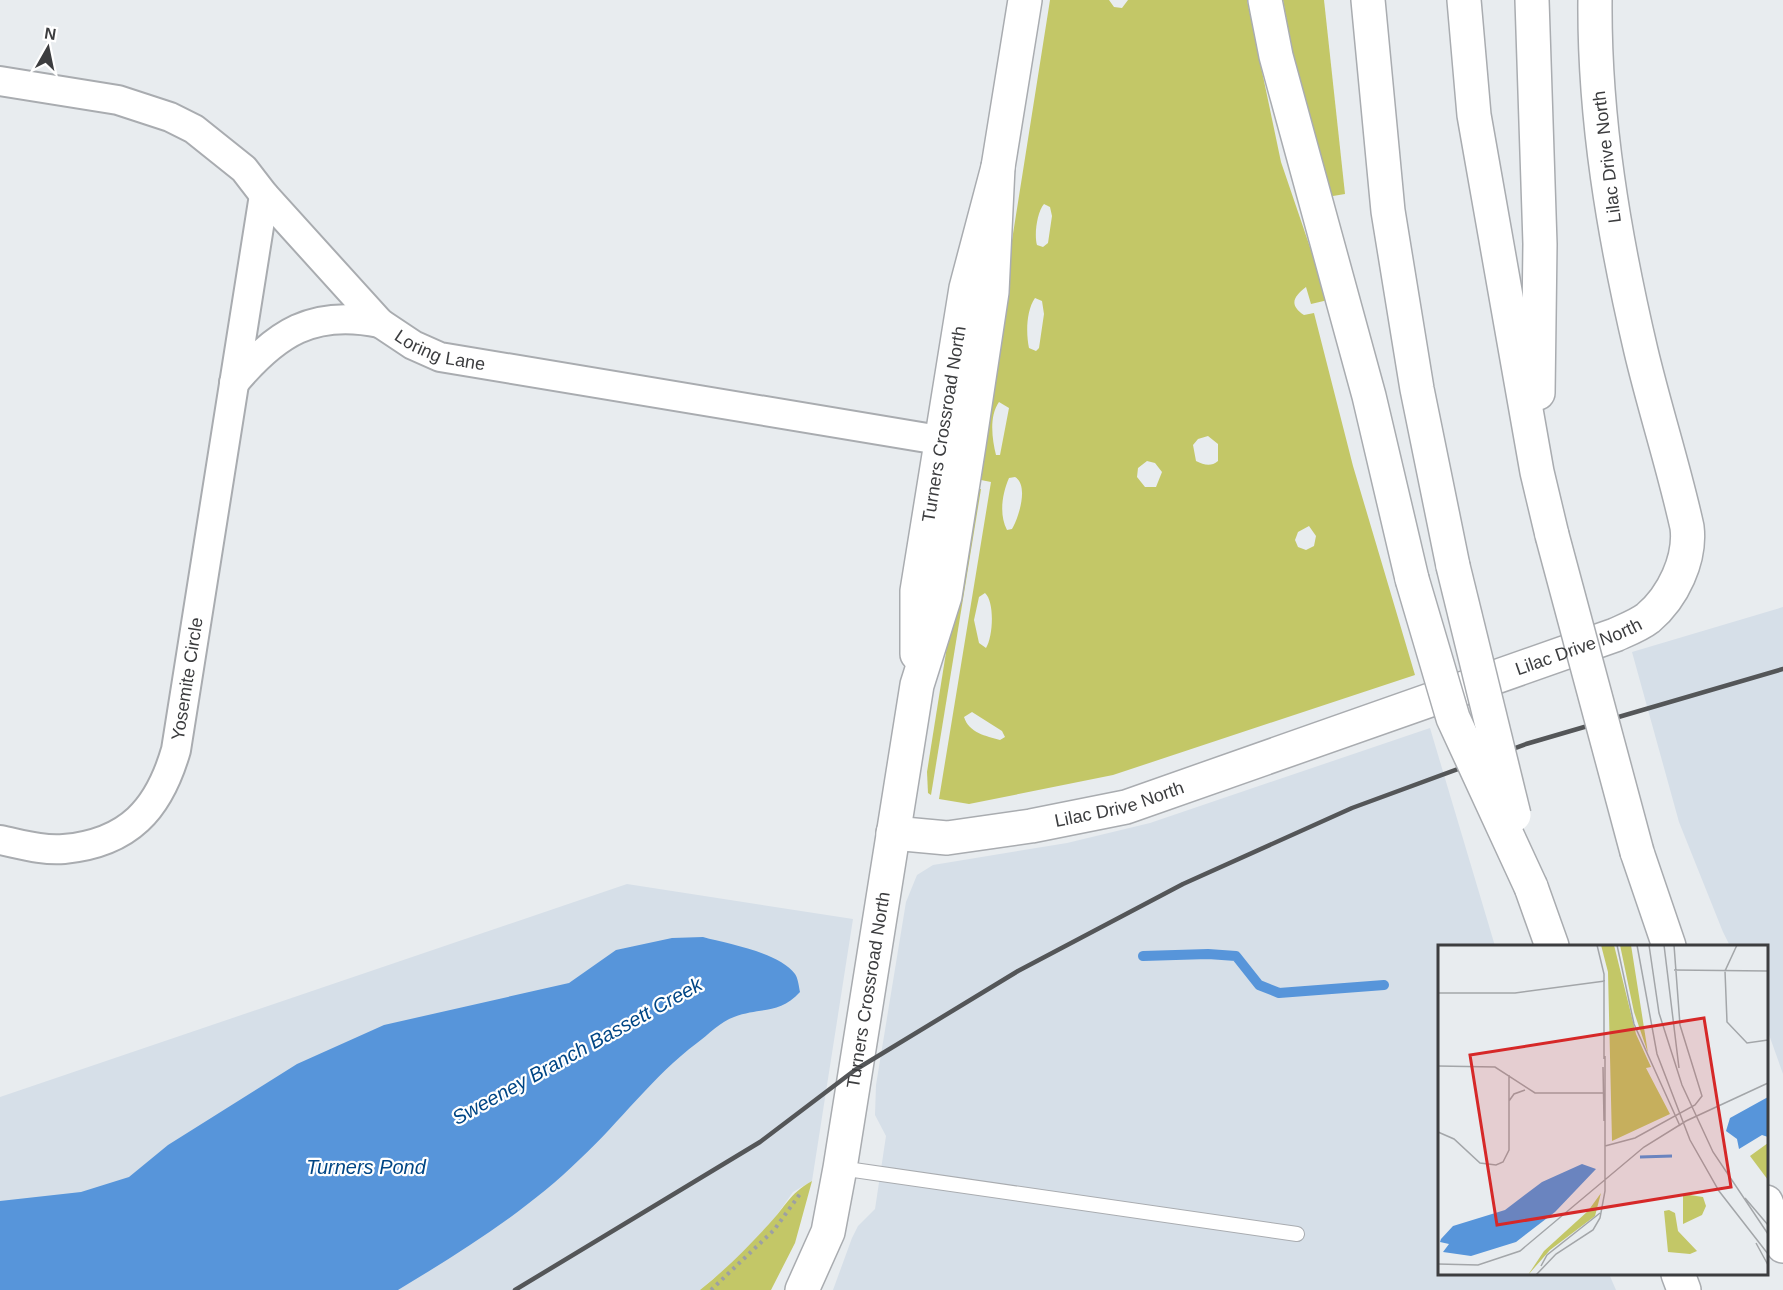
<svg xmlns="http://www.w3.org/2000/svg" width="1783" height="1290" font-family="Arial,sans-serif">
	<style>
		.built { fill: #d6dfe8 }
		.green { fill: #c3c767; fill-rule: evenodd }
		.water { fill: #5795da }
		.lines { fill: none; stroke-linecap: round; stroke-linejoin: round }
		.stream { stroke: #5795da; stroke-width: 10 }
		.service-casing { stroke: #a9acb0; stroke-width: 16 }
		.minor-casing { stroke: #a9acb0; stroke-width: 32 }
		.tertiary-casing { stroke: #a9acb0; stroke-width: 36 }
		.motorway-casing { stroke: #a9acb0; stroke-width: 36 }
		.path { stroke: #9da0a3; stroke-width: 4; stroke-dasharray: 3 4.5; stroke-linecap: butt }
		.service { stroke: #fff; stroke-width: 14 }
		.minor { stroke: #fff; stroke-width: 28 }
		.tertiary { stroke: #fff; stroke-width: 33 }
		.motorway { stroke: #fff; stroke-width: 33 }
		.rail { stroke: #545658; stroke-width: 4.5 }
		.motorway-bridge-casing { stroke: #a9acb0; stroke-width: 36; stroke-linecap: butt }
		.motorway-bridge { stroke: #fff; stroke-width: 33 }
		.labels { text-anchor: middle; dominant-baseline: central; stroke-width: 4.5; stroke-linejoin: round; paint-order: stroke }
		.street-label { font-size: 18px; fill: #3c3d3f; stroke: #fff }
		.water-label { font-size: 20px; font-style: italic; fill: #004685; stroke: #fff }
		.inset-river { fill: none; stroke: #5795da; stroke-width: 3 }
		.inset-road { fill: none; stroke: #a3a6a9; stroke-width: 1.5 }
		.view { fill: #d62828; fill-opacity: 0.15; stroke: #d62828; stroke-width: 3 }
		.inset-edge { fill: none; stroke: #3c3d3f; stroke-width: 3 }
	</style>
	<rect width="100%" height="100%" fill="#e8ecef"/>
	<g class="built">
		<polygon points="1783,607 1783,1074 1767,1029 1766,946 1730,946 1723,932 1679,822 1632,652"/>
		<polygon points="1430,728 1495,946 1440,946 1440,1274 1609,1274 1616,1290 833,1290 852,1238 858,1226 875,1209 886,1136 875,1115 876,1085 906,902 917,875 933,865 1067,843 1150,823"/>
		<polygon points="627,884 853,919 812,1181 793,1192 774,1219 739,1257 700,1290 0,1290 0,1097"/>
	</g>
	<g class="green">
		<path d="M1050 0H1109L1114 7 1122 8 1128 0H1247L1281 162 1328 300 1311 304 1306 287C1293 297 1289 305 1304 315L1314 313 1353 466 1415 675 1113 775 969 804 939 799 991 482 981 480 975 474ZM1044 204 1050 207 1052 216 1048 243 1043 247 1037 245C1034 235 1037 212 1044 204ZM1035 298 1042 301 1044 314 1039 348 1036 351 1029 348C1026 334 1026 311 1035 298ZM999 402 1009 408 1000 455H996C992 439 989 416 999 402ZM1208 436 1218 444V461C1211 467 1204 465 1196 461L1193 445 1198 439ZM1147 461 1155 463 1162 472 1156 487H1145L1137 477 1138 468ZM1015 477C1029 485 1019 517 1012 529L1007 530C999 515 1002 494 1009 478ZM1309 526 1316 536 1314 546 1306 550 1298 547 1295 540 1298 532ZM985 593C995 602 993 637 986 648L979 643 974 620 979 597ZM972 712 1002 731 1005 737 1000 740C986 736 969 733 964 717Z"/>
		<polygon points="1283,0 1324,0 1345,194 1327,197 1294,60"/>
		<polygon points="972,489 981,489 931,795 928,793 927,772"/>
		<path d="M812 1181 795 1243 771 1290H700C725 1270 747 1248 769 1224 787 1205 788 1195 812 1181Z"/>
	</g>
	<path class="water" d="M703 937C728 944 779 952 795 974 798 978 799 987 800 992 779 1015 760 1007 734 1017 721 1021 708 1035 697 1043 653 1076 620 1122 580 1159 527 1211 461 1252 398 1290H0V1201L81 1192 129 1177 168 1145 297 1064 384 1025 569 983 616 950 672 938Z"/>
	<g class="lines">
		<polyline class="stream" points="1143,956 1208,954 1236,956 1259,985 1279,993 1384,985"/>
		<g class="service-casing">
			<polyline id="service" points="840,1168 1297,1234"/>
		</g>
		<g class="minor-casing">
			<g id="minor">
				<path id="s1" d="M0 81 118 100 170 117 194 129 244 169 264 195 380 323 413 345 440 357 963 444"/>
				<path d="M234 383C276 333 313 309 380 323"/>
				<path id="s2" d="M0 840C20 844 43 851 64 849 129 843 159 809 176 750L264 195"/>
			</g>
		</g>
		<g class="tertiary-casing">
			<g id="tertiary">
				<path id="s3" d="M917 654V591L966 288 998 167 1025 0"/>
				<path id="s4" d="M893 833 947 838 1031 826 1126 807 1615 635C1626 630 1639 625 1648 618 1673 597 1691 559 1687 527 1674 468 1655 410 1641 351 1614 236 1594 119 1595 0"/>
				<path id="s5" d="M802 1290 828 1232 840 1168 917 685 945 596 969 445 992 292 998 167"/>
			</g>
		</g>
		<g class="motorway-casing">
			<g id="motorway">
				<polyline points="1265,0 1276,56 1369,396 1412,579"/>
				<polyline points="1368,0 1388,211 1417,389 1453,566"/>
				<polyline points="1464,0 1474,115 1537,472 1552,535"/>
				<polyline points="1532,0 1540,244 1538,393"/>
				<polyline points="1637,852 1669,946"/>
				<polyline points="1531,887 1552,946"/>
				<polyline points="1766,1202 1783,1246"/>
				<polyline points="1678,1274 1684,1290"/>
			</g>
		</g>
		<polyline class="path" points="711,1290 774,1230 800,1194"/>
		<use href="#service" class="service"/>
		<use href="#minor" class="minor"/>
		<use href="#tertiary" class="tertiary"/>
		<use href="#motorway" class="motorway"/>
		<polyline class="rail" points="515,1290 760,1142 855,1070 1018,971 1183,884 1352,808 1526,744 1783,669"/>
		<g class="motorway-bridge-casing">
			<g id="motorway-bridge">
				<polyline points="1552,535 1637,852"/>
				<polyline points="1453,566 1514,815"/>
				<polyline points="1412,579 1453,718 1531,887"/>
			</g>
		</g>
		<use href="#motorway-bridge" class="motorway-bridge"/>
	</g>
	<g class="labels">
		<g class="street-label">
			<text transform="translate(1607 157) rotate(-97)">Lilac Drive North</text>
			<text stroke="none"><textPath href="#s1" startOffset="538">Loring Lane</textPath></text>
			<text stroke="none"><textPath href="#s3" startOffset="232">Turners Crossroad North</textPath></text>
			<text stroke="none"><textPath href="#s4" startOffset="716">Lilac Drive North</textPath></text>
			<text stroke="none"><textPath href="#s2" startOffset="298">Yosemite Circle</textPath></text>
			<text stroke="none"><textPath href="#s4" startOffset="230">Lilac Drive North</textPath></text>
			<text stroke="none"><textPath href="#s5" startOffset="309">Turners Crossroad North</textPath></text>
		</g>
		<g class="water-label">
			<text transform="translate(577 1051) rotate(-29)">Sweeney Branch Bassett Creek</text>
			<text x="366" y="1167">Turners Pond</text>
		</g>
	</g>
	<g transform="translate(1438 945)">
		<rect width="330" height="330" fill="#e8ecef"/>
		<path d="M163 0H176L198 89 213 122 208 123 232 169 174 196 170 27ZM182 0H193L210 108 196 67ZM330 198V235L312 211ZM163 248 157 271 112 305 90 330 106 306 150 266ZM245 249 265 252 268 261 264 270 245 279ZM231 265 237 268 240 286 259 306 252 309 230 307 226 266Z" fill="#c3c767"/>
		<path d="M330 152V192L324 190 301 204 299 194 288 186 292 173ZM144 219 158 224 117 267 78 297 33 311 5 307 11 299 2 297 3 294 15 281 67 265 104 237Z" fill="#5795da"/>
		<path class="inset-river" d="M202 212 234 211"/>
		<path class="inset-road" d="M159 0 166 29V114M179 0 196 79 242 181M199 0 219 109 252 195 281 246 330 309M211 0 221 68 244 140 275 207 330 289M226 0 241 123M299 0 287 26 289 77 309 98 330 95M236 25 330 26M0 48H77L167 36M0 121 57 122 97 148H166M165 122 166 176M71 156 76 149 87 145M0 187 16 194 42 218 58 220 65 217 71 205V130M167 201 197 193 257 160 264 151 242 80 236 0M307 253 330 280M318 298 330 320M0 319 40 320 82 306 206 202 248 176 330 138M103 321 109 310 162 268M98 330 118 309 155 285 162 273 167 246V111"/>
		<path class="view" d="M266 73 293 242 59 280 32 110Z"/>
		<rect width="330" height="330" class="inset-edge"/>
	</g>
	<g transform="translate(48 48) rotate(9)" stroke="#ffffff" stroke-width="4.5" paint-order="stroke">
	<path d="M0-4.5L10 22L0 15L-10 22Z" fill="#3c3d3f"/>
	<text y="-9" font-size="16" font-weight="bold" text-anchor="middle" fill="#3c3d3f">N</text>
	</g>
</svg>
